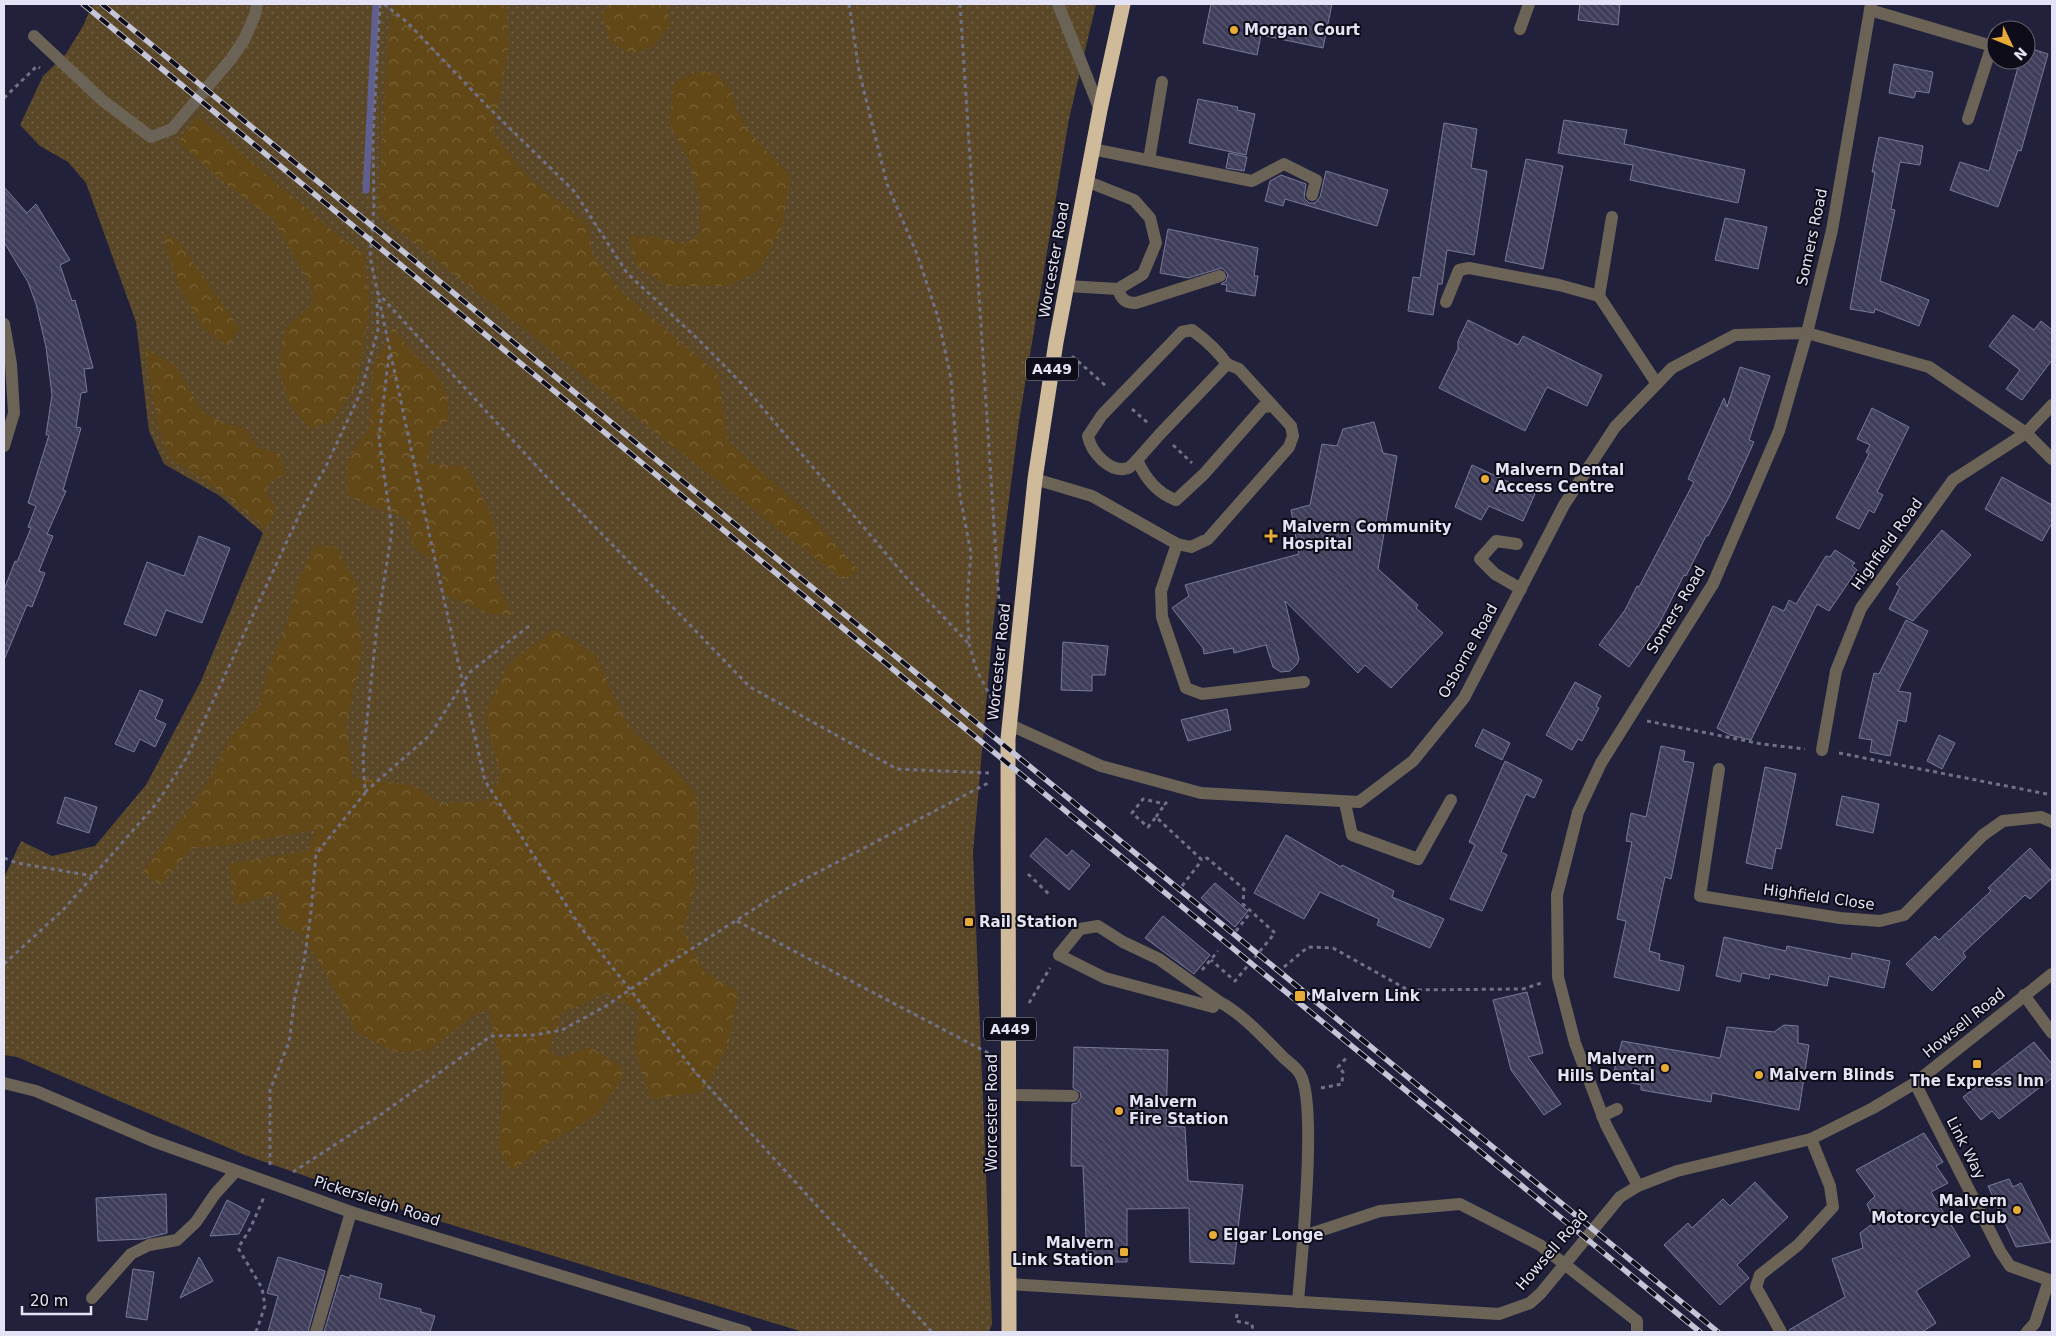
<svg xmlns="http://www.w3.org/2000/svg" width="2056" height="1336" font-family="'DejaVu Sans',sans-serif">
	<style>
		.grass { fill: url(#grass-dots) }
		.forest { fill: url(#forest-crowns) }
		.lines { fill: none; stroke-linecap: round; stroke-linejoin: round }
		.stream { stroke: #615f8f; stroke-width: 7 }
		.building { fill: url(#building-back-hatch); stroke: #797999 }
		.path { stroke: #707087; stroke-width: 3; stroke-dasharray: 4 4; stroke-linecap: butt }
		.minor { stroke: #6b6356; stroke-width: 12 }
		.highway { stroke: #cfbb9a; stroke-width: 15 }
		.rail-casing { stroke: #c5c5d8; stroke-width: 5.5 }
		.rail { stroke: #0d0c18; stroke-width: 4; stroke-dasharray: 11; stroke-linecap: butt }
		.poi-dot { fill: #e8ab37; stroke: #0d0c18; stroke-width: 2 }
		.labels { text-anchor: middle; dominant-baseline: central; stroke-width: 4; stroke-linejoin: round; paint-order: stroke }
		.shield { fill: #0d0c18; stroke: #a3a2b3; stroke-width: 1 }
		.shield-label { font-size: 14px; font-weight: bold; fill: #e3e3f5 }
		.poi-label { font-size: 15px; font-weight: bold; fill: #e3e3f5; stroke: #0d0c18; text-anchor: start }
		.street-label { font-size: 15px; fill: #e3e3f5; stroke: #0d0c18 }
	</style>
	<defs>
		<pattern id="grass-dots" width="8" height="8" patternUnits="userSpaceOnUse" patternTransform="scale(1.25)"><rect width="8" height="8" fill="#5a4727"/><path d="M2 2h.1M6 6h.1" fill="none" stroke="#726147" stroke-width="1.8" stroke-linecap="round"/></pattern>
		<pattern id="forest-crowns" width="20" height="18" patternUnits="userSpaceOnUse" patternTransform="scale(1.25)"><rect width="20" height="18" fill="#634817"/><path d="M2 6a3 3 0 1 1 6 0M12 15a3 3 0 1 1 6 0" fill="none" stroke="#796239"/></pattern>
		<pattern id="building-back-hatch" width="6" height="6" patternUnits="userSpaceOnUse" patternTransform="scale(1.25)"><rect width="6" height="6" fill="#3e3d5a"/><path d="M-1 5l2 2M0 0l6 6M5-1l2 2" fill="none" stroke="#5a5972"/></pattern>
	</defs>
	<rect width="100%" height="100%" fill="#22213c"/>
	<polygon class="grass" points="93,4 1096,4 1069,119 1019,421 993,626 973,853 992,1324 989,1332 803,1332 403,1210 245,1155 17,1057 4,1055 4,878 21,841 52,856 95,846 146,785 201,681 263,533 220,496 164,464 149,431 136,322 86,183 68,162 40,146 20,125 43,76 66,54 83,26"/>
	<g class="forest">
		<polygon points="395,4 506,4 509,46 493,133 529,178 589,226 592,254 622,292 718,374 728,442 810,515 859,571 842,579 378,214 388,36"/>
		<polygon points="610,4 667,4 670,24 653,47 631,53 611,43 602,14"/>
		<polygon points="698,71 717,73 731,90 738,112 751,134 790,176 782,228 757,272 728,286 667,286 637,266 628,236 652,236 684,244 700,235 700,199 690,162 669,124 674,83"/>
		<polygon points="197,116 345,241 364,253 369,307 363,350 355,387 330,423 310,428 289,404 279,370 285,328 312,304 312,287 273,219 231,188 178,142"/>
		<polygon points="162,235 176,238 239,328 229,346 204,329 180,289"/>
		<path d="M393 327C400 336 407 347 415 355 440 380 450 382 448 421L432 430 427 463 467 467 490 512 498 541 495 578 512 615 488 614 444 593 441 566 414 548 406 517 375 508 348 496 347 461 369 428 373 369Z"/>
		<polygon points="145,349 175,365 203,413 229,425 244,427 257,447 280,454 286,473 269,483 267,495 277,510 265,528 224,493 170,458 159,430"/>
		<polygon points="315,545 337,547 358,588 355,607 363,647 346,724 353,777 412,785 441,803 489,801 500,775 485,714 508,664 555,629 596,655 619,709 636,735 672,767 696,796 699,831 694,855 695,888 683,931 704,972 738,991 728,1046 702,1092 651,1099 635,1050 639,1011 605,993 561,1014 549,1050 561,1058 590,1047 622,1067 622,1079 597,1114 549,1143 512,1171 498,1149 504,1072 488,1009 471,1017 429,1050 396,1052 357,1032 327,975 300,933 279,924 279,893 235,905 228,864 307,851 316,830 228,845 192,848 160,885 143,871 209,781 231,736 258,707 269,667 287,623 300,577"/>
	</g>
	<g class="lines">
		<polyline class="stream" points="366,190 376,4"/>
	</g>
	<g class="building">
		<polygon points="1211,4 1332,4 1323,48 1261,35 1257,55 1203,43"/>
		<polygon points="1580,4 1620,4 1618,25 1578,20"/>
		<polygon points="2026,47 2048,54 2021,151 2018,150 1998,207 1950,190 1960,162 1989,171 2020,60 2026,60"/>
		<polygon points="1894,64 1933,72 1929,93 1916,91 1914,98 1889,93"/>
		<polygon points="1198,99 1238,107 1237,110 1255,114 1246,155 1189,143"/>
		<polygon points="1564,120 1627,130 1624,144 1745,170 1738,203 1630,180 1633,165 1558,153"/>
		<polygon points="1444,123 1477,129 1471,168 1487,171 1474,255 1447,250 1442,284 1438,284 1433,315 1408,311 1413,277 1420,278"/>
		<polygon points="1879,137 1923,146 1920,165 1900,162 1891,209 1895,210 1880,281 1929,300 1919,326 1875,309 1874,313 1850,309 1875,172 1872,172"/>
		<polygon points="1229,153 1247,157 1244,171 1226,168"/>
		<polygon points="1526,159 1563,166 1543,269 1505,261"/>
		<polygon points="1326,171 1388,190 1377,226 1285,199 1283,206 1265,201 1270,181 1281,175 1306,184 1304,198 1309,203 1315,203 1320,197"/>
		<polygon points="4,187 27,213 36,204 70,260 60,265 72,301 75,300 93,368 84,369 87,392 81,393 76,427 81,428 63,490 66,491 47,534 53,536 39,571 45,573 32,607 27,605 4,660 4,590 15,561 17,562 31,528 28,527 36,506 28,503 49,435 46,435 52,395 46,347 36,304 28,282 4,242"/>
		<polygon points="1725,218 1767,227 1758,269 1715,260"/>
		<polygon points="1168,229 1258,248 1254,276 1258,276 1255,296 1226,291 1227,285 1221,284 1226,281 1228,274 1222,268 1188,278 1160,273"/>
		<polygon points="2013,315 2034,330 2041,321 2052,330 2052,360 2022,400 2006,389 2020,370 1989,346"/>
		<polygon points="1468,320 1518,345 1523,336 1602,375 1587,406 1547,387 1525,431 1439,388 1458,349 1458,341"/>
		<polygon points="1740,367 1770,376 1749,440 1754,442 1729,497 1708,536 1706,536 1686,576 1684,575 1658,626 1629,667 1599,645 1625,610 1637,586 1639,587 1694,482 1688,479 1724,398 1727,407"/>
		<polygon points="1872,408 1909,427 1877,492 1883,495 1874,513 1869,510 1859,529 1836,518 1869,454 1866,452 1870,445 1857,439"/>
		<polygon points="1374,422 1383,453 1397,456 1378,569 1418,605 1416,608 1443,633 1391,688 1365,665 1358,673 1285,601 1299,659 1297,664 1290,671 1281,672 1273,667 1266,645 1234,653 1233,648 1204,654 1203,648 1172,608 1189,596 1185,585 1299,554 1291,510 1310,505 1322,444 1337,446 1343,429"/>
		<polygon points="1472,465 1535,494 1523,521 1489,506 1481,520 1455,507"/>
		<polygon points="2002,477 2052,505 2052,523 2042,541 1985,509"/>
		<polygon points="1942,530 1971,555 1913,621 1889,609 1900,587 1896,584"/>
		<polygon points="199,536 230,548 202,623 166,610 156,636 124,624 147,562 184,576"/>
		<polygon points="1835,550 1855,563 1852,566 1857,570 1829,611 1817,604 1751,740 1730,735 1717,728 1773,606 1784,611 1789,600 1796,604 1826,556 1830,557"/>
		<polygon points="1906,620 1928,631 1898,691 1911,693 1906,722 1898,720 1890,756 1870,752 1872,740 1859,738 1874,673 1879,674"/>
		<polygon points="1063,642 1108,646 1105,675 1092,675 1092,691 1061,690"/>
		<polygon points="1575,682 1601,696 1596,706 1599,708 1582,741 1578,739 1572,750 1546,735"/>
		<polygon points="140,690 163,700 155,719 166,724 155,747 140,739 134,752 115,744"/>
		<polygon points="1227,709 1231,730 1188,741 1181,720"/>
		<polygon points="1483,729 1510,743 1502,760 1475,746"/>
		<polygon points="1939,735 1955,743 1942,769 1927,761"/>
		<polygon points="1661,746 1685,751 1683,761 1694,763 1671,879 1665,877 1649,951 1660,954 1659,960 1684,966 1679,991 1614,977 1626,921 1617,919 1632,842 1626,841 1631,813 1646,817"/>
		<polygon points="1505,761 1542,780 1534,798 1526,794 1501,852 1507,855 1482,911 1450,899 1475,845 1469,842"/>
		<polygon points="1765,767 1796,774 1781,849 1776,848 1772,869 1746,863"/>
		<polygon points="1842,796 1879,804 1873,833 1836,825"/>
		<polygon points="65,797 97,807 89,833 57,823"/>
		<polygon points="1286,835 1341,867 1342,865 1394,891 1392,897 1444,919 1430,948 1377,925 1379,919 1320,892 1304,919 1254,893"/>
		<polygon points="1046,838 1067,856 1072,850 1090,865 1069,890 1030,856"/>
		<polygon points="2030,848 2052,872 2052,878 2030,899 2025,895 1963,953 1966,957 1932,991 1906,964 1935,936 1939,940 1991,891 1988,888"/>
		<polygon points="1215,883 1248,911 1235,927 1201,898"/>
		<polygon points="1163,916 1210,955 1194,974 1145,938"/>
		<polygon points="1724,937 1786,951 1787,946 1851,959 1852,953 1890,961 1884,988 1829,976 1827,986 1770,974 1769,979 1742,973 1740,982 1716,976"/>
		<polygon points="1527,992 1543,1053 1528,1057 1561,1104 1544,1115 1511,1070 1493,1000"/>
		<polygon points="1784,1025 1798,1026 1798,1043 1809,1045 1799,1110 1712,1093 1711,1102 1641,1090 1641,1085 1612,1079 1622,1041 1720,1058 1727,1027 1774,1032"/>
		<polygon points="2034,1042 2052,1064 2052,1078 1999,1119 1992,1111 1981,1120 1963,1097"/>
		<polygon points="1074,1047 1168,1050 1166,1126 1185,1127 1188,1181 1243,1185 1234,1264 1190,1262 1189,1208 1127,1209 1127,1262 1087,1262 1083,1166 1071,1166 1072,1104 1077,1103 1081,1097 1080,1092 1073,1088"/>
		<polygon points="1924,1133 1943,1162 1936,1166 1948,1183 1931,1192 1970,1256 1916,1291 1936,1323 1922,1332 1789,1332 1789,1330 1845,1297 1832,1259 1863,1248 1860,1233 1875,1222 1867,1204 1875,1196 1856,1170"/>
		<polygon points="2009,1179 2013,1187 2021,1183 2051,1242 2016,1247 1988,1186"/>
		<polygon points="1755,1182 1788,1217 1737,1265 1749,1278 1720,1305 1664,1245 1688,1223 1692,1228 1723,1199 1730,1206"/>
		<polygon points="166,1194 167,1233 143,1239 98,1241 96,1198"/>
		<polygon points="227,1200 250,1212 239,1234 210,1236"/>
		<polygon points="199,1257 213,1281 180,1298"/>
		<polygon points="278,1257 325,1271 308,1332 268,1332 278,1296 267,1293"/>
		<polygon points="133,1269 154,1272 147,1320 126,1317"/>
		<polygon points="341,1275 350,1278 350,1275 382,1284 379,1298 421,1309 421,1312 435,1316 430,1332 324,1332"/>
	</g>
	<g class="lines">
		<g class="path">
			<polyline points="380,4 373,139 374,205 370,257 431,542 485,781 582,929 696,1073 932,1332"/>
			<polyline points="384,4 407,22 487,106 574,191 627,273 701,342 744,386 905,576 969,644"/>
			<polyline points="849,4 859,71 887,184 917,254 938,317 951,379 960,496 971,553 967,602 969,644 977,671 993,701"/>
			<polyline points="960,4 1000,617"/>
			<polyline points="4,98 37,66 40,68"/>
			<polyline points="377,292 542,472 750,687 897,769 989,773"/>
			<polyline points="1072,356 1106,386"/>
			<polyline points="1132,409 1148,423"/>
			<polyline points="1173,445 1192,463"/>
			<polyline points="1647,721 1762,744 1805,749"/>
			<polyline points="1839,753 2052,795"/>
			<polyline points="365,792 430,735 470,672 529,626"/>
			<polyline points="1167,802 1165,804 1143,799 1132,813 1148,827 1156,817 1202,860 1207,858 1244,889 1243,904 1275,933 1235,981 1211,960"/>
			<polyline points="1156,817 1165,804"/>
			<polyline points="4,858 17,863 93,876"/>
			<polyline points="1028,874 1050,895"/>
			<polyline points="1182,886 1202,860"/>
			<polyline points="737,921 990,1054"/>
			<polyline points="1236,931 1251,912"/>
			<polyline points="4,964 64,909 157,803 187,757 300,513 326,466 360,394 378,330 377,302"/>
			<polyline points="1284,967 1308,947 1333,948 1408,990 1523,989 1541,983"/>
			<polyline points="1202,970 1218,951"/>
			<polyline points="1029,1003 1050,968"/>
			<polyline points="1321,1088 1342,1084 1343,1072 1338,1067 1347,1057"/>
			<polyline points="270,1165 270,1090 289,1042 295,996 304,962 311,912 316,854 365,793 363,757 377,626 392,530 379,438 389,355"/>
			<polyline points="293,1172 373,1120 491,1036 534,1035 562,1030 606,1006 663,967 784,890 990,782"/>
			<polyline points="1237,1314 1236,1321 1252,1324 1253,1332"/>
			<polyline points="256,1332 265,1306 262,1288 238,1248 250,1229 264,1197"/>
		</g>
		<g class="minor">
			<polyline points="1058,4 1100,110"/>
			<polyline points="1870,10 1992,46"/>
			<polyline points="1520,29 1529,4"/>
			<polyline points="34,36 102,100 151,137 172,129 231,59 244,40 255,15 257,4"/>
			<polyline points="1968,119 1996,33"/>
			<polyline points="1092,149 1252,181 1284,164 1316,180 1312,195"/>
			<polyline points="1149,160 1162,82"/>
			<polyline points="1612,217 1599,296 1657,384"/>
			<polyline points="1067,286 1118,289 1143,274 1156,243 1150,218 1134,200 1086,181"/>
			<path d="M1118 289C1121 299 1125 303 1136 303L1220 276"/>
			<polyline points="1446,302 1459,270 1469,268 1559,285 1599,296"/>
			<polyline points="4,324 11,364 14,413 4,446"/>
			<path d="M1137 460C1135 462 1131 467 1128 468 1110 474 1091 452 1088 436L1102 415 1182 332 1192 330C1206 340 1217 350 1227 364"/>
			<path d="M1035 479 1092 496 1177 544 1191 547 1208 539 1289 447 1293 436 1291 426 1239 369 1227 364 1160 434 1137 460C1146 479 1157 493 1176 500L1204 474 1263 407 1273 406"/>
			<polyline points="1177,544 1161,591 1162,617 1186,688 1202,694 1304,682"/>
			<polyline points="1517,544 1496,541 1480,559 1495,574 1521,589"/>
			<polyline points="1010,725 1101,766 1201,793 1359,802 1413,761 1464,698 1564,505 1615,427 1672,368 1735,335 1807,333 1929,367 2026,433 2052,459"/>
			<polyline points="1822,750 1836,671 1861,608 1953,480 2026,433 2052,405"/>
			<polyline points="1719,769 1700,896 1840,918 1880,921 1904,915 1983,835 2003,821 2041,817 2052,822"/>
			<polyline points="1345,803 1352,835 1418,859 1451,800"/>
			<polyline points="2024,995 2052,1033"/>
			<path d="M1218 1001 1159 959 1123 942 1098 926 1080 929 1059 955 1105 978 1213 1007 1218 1001C1243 1014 1264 1038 1284 1058 1289 1063 1297 1068 1300 1074 1318 1102 1301 1262 1298 1302"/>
			<polyline points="4,1083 36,1091 153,1141 351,1212 746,1332"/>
			<polyline points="1915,1083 2000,1251 2010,1266 2052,1281"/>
			<polyline points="1010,1095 1073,1096"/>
			<polyline points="1602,1116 1617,1109"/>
			<polyline points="1638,1186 1606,1125 1575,1043 1558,977 1557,895 1578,812 1601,763 1713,584 1779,431 1807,333 1832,230 1871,4"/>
			<polyline points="1304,1236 1380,1211 1460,1204 1540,1245 1637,1321 1637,1332"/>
			<polyline points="1008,1284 1499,1314 1530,1303 1541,1293 1620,1197 1638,1186 1677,1171 1811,1139 1873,1108 1915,1083 2052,974"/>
			<polyline points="92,1298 131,1254 149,1245 177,1240 196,1222 215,1194 236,1171"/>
			<polyline points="316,1332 351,1212"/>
			<polyline points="1781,1332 1756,1287 1760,1275 1798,1245 1833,1207 1830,1186 1811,1139"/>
			<polyline points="2027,1332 2035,1323 2049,1280"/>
		</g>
		<polyline class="highway" points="1009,1332 1008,739 1035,479 1056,342 1100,110 1123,4"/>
		<g class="rail-casing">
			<g id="rail">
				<polyline points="83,4 1700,1332"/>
				<polyline points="102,4 1718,1332"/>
			</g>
		</g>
		<use href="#rail" class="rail"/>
	</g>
	<g class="poi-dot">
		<circle cx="1234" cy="30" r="5"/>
		<circle cx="1485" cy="479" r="5"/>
		<path d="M1268.5 528.5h5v5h5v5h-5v5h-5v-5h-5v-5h5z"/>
		<rect x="964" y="917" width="10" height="10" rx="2.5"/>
		<rect x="1294" y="990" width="12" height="12" rx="2.5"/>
		<rect x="1972" y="1059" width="10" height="10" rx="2.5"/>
		<circle cx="1665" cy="1068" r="5"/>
		<circle cx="1759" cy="1075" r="5"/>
		<circle cx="1119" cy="1111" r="5"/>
		<circle cx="2017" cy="1210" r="5"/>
		<circle cx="1213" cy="1235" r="5"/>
		<rect x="1119" y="1247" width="10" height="10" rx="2.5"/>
	</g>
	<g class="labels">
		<g class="shield">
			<rect x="1026" y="357.5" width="52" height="23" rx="4"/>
			<rect x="984" y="1017.5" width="52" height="23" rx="4"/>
		</g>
		<g class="shield-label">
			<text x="1052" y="369">A449</text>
			<text x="1010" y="1029">A449</text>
		</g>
		<g class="poi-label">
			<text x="1244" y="30">Morgan Court</text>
			<text x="1495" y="470">Malvern Dental<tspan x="1495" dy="17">Access Centre</tspan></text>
			<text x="1282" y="527">Malvern Community<tspan x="1282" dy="17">Hospital</tspan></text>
			<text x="979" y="922">Rail Station</text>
			<text x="1311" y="996">Malvern Link</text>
			<text x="1655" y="1059" text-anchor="end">Malvern<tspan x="1655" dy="17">Hills Dental</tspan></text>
			<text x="1769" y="1075">Malvern Blinds</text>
			<text x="1977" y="1081" text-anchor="middle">The Express Inn</text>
			<text x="1129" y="1102">Malvern<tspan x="1129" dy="17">Fire Station</tspan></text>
			<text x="2007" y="1201" text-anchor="end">Malvern<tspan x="2007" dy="17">Motorcycle Club</tspan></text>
			<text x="1223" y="1235">Elgar Longe</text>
			<text x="1114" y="1243" text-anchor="end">Malvern<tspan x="1114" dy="17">Link Station</tspan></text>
		</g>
		<g class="street-label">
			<text transform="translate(1812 237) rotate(-78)">Somers Road</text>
			<text transform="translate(1054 260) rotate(-80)">Worcester Road</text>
			<text transform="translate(1887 544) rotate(-54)">Highfield Road</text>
			<text transform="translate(1676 610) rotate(-59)">Somers Road</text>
			<text transform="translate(1468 651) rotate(-61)">Osborne Road</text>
			<text transform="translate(999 662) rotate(-84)">Worcester Road</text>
			<text transform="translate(1819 897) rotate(8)">Highfield Close</text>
			<text transform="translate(1964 1023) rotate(-39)">Howsell Road</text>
			<text transform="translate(992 1113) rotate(-90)">Worcester Road</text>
			<text transform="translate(1966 1148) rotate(63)">Link Way</text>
			<text transform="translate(377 1201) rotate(18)">Pickersleigh Road</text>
			<text transform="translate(1552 1250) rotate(-49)">Howsell Road</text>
		</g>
	</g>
	<rect width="2056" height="1336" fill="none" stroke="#e3e3f5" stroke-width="10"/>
	<g transform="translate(2011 45) rotate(133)"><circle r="24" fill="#0d0c18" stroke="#636270"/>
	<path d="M0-4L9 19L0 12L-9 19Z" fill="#e8ab37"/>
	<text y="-8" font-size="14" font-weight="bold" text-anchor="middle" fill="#e3e3f5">N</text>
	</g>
	<path d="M22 1306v8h69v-8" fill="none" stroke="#e3e3f5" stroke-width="2.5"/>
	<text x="30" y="1306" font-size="15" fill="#e3e3f5" stroke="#0d0c18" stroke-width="4" paint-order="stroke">20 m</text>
</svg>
